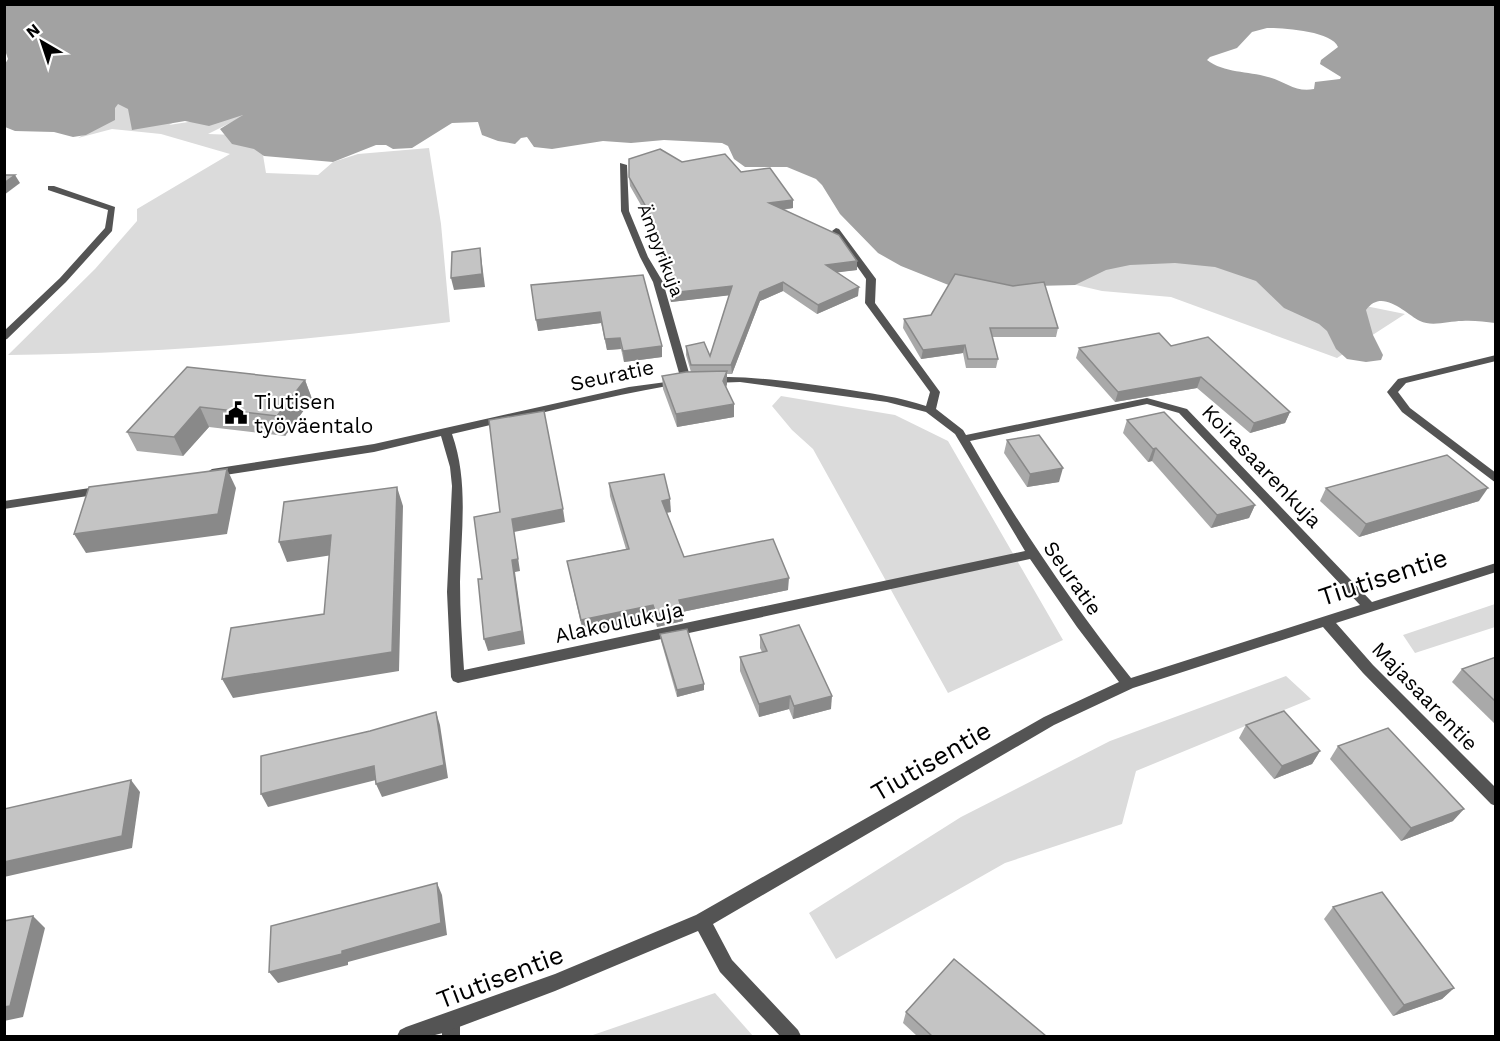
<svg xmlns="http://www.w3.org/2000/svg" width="1500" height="1041" font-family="'Work Sans',sans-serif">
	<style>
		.green { fill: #dbdbdb }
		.water { fill: #a2a2a2; fill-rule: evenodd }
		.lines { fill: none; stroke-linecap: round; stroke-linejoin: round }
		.service { fill: #545454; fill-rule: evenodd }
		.minor { fill: #545454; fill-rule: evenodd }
		.wall { fill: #a9a9a9 }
		.shaded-wall { fill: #898989 }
		.building { fill: #c4c4c4; stroke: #898989; stroke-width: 1.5 }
		.labels { text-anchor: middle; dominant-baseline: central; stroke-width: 4.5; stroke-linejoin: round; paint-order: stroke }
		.far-street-label { font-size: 18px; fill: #000; stroke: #fff }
		.street-label { font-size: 21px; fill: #000; stroke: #fff }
		.poi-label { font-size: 21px; fill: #000; stroke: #fff; text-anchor: start }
		.near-street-label { font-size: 26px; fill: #000; stroke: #fff }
	</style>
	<rect width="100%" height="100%" fill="#fff"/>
	<g class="green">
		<path d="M111 88 207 103 169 125 252 112 208 134 287 137 263 155 266 173 318 175 333 162 358 154 429 148 441 224 450 322C304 341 156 354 8 355L95 269 137 221V209L230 154 161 134 112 129 78 138 115 115Z"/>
		<polygon points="1126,249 1270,268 1306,294 1405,314 1337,358 1171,297 1102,291 1059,281"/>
		<polygon points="781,396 895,415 948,441 1063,640 948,693 813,449 792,430 772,406"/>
		<polygon points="1495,604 1495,627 1415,653 1403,635"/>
		<polygon points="1286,676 1311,699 1136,771 1122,824 1005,863 836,959 809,913 961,817 1110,741"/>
		<polygon points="715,993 753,1036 590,1036"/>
	</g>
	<path class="water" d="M4 5H1495V323C1485 322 1473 320 1462 321 1449 321 1432 327 1420 321 1406 314 1382 287 1366 310L1373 335 1383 355 1381 360 1366 362 1347 359 1336 349 1327 331 1319 324 1284 308 1256 281 1215 267 1175 263 1130 265 1106 270 1075 285 956 288 901 266 878 253 840 214 822 185 816 179 787 167H745L734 159 728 146 722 143 664 140 631 143 603 141 552 149 534 147 527 137 521 138 515 144 498 141 482 135 478 122 452 123 412 148 393 149 386 145H376L333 162 264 156 254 149 232 144 220 129 243 115 209 126 185 121 132 130 128 109 118 104 115 108V120L86 135 73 137 54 132 15 131 5 127V64L8 59 5 50ZM1267 28C1283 28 1332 31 1338 47L1321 60 1320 64 1341 77 1340 79 1315 82 1314 89C1296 93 1284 81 1268 77 1248 71 1224 73 1207 60L1210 57 1237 48 1252 32Z"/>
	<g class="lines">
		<g class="service">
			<polygon points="1496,355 1496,361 1406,383 1398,392 1410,408 1496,473 1496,483 1402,412 1387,392 1398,379"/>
			<polygon points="451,1013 457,1016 460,1022 460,1036 442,1036 442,1022 445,1016"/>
		</g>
		<g class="minor">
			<path d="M620 163 627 165 629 211 648 257 663 282 691 380 690 382C611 395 530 416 452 434 469 482 461 531 460 582 460 611 462 641 464 670L1025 551 955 434 926 412 887 402 740 382 713 383 708 380C722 369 860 391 886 396 899 398 913 402 926 406L930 392 865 303 866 279 832 231 836 228 839 229 876 279 875 303 940 392 936 409 963 430 966 435 1147 398 1187 409 1372 602 1496 563V572L1336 623 1373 665 1496 788V806L1491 804 1363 673 1323 627 1133 688 1054 725 713 924 732 960 798 1030 801 1036H780L720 972 698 931 555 991 443 1033 431 1036H397L400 1030 406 1027 555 974 696 915 1044 717 1119 682 1077 627 1030 559 458 683 453 681 451 677 447 592 452 486 450 467 441 436 374 452 212 477 208 476 206 473 212 469 374 444 629 387 681 380 653 282 640 257 621 211ZM1147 404 1179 413 1360 605 1131 678C1071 603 1018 524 970 441Z"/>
			<polygon points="48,186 54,186 115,207 112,231 66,282 7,339 4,340 4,331 60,278 105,228 108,210 48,190"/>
			<polygon points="103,486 109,490 107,493 4,509 4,501"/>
		</g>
	</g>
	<g class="wall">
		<polygon points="682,162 741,172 793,200 793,208 783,210 857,261 857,270 837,272 858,296 817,314 783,291 760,301 732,374 727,374 727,384 726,387 734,417 677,427 663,389 662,376 691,372 686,355 686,346 710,356 729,295 671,302 654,228 630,186 629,177"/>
		<polygon points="643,275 662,357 624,362 621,349 607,350 601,323 538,331"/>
		<polygon points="904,319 1058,328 1056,337 992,337 998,359 996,368 966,368 963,353 921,359 903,328"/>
		<polygon points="1171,346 1290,412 1285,423 1250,433 1197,388 1115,402 1076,358 1079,348"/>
		<polygon points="187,367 305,380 312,399 285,436 209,427 183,456 137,451 127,432"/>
		<polygon points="1127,420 1255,505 1249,518 1211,528 1152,461 1148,462 1123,433"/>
		<polygon points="1007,440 1059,482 1027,487 1004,453"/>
		<polygon points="609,483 671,512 666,513 684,557 788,590 682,612 683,621 657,627 654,617 583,633 567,561 626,549 610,496"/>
		<polygon points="1326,488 1479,501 1359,537 1320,501"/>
		<polygon points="660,634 704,684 704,690 677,697 661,641"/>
		<polygon points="760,635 831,709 793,719 789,709 759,717 740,671 740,657 762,652 760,648"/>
		<polygon points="1496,657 1496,725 1452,682 1462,669"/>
		<polygon points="1246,725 1320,751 1312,764 1274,779 1239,738"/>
		<polygon points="1338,746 1453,821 1401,841 1330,759"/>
		<polygon points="1333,907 1454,988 1442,999 1393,1016 1324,919"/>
		<polygon points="906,1012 1046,1036 917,1036 903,1023"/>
	</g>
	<g class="shaded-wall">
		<polygon points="15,175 20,183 4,195 4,183"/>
		<polygon points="793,200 793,208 769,211 769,203"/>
		<polygon points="480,248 485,287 454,290 451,278"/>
		<polygon points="857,261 857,270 825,274 826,265"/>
		<polygon points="783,282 783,291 760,301 732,374 731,365 760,292"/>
		<polygon points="732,286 732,295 671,302 670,293"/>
		<polygon points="859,287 858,296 817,314 818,305"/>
		<polygon points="600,312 601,323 538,331 536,320"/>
		<polygon points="620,338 621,349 607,350 605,339"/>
		<polygon points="965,345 963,353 921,359 923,350"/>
		<polygon points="662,346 662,357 624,362 623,351"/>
		<polygon points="727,371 727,384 724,394 723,381"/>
		<polygon points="1201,377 1197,388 1115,402 1118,392"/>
		<polygon points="305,380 312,399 285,436 277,416"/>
		<polygon points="734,404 734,417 677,427 676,414"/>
		<polygon points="200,407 209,427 183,456 174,437"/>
		<polygon points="1290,412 1285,423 1250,433 1254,423"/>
		<polygon points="1156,448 1152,461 1148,462 1153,449"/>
		<polygon points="1063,468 1059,482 1027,487 1030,474"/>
		<polygon points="227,469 236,488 227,534 86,553 74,534"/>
		<polygon points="397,487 403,506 399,671 233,698 222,679 392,652"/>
		<polygon points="1488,488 1479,501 1359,537 1366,524"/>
		<polygon points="670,499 671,512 663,513 662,501"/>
		<polygon points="1255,505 1249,518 1211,528 1217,515"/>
		<polygon points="563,509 565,522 514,532 520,571 515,572 525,644 488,651 484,639 512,560 512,519"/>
		<polygon points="331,535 339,554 287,562 279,542"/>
		<polygon points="789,578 788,590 682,612 683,621 657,627 656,614 679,600"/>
		<polygon points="653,605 654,617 583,633 581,620"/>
		<polygon points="704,684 704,690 677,697 677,690"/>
		<polygon points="790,696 789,709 759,717 759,704"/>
		<polygon points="832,696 831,709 793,719 794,706"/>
		<polygon points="436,712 440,725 448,778 382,797 376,784"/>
		<polygon points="1320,751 1312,764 1274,779 1282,766"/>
		<polygon points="374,766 380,779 268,807 261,794"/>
		<polygon points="131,780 140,792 132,848 4,877 4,862"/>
		<polygon points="1464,809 1453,821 1401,841 1411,828"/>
		<polygon points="437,883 442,895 447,935 348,962 348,965 278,983 269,972 342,951"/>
		<polygon points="33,916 45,928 23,1017 4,1021 4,1007"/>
		<polygon points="1454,988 1442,999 1393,1016 1404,1005"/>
	</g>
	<g class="building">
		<polygon points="660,149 682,162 725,154 741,172 770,168 793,200 769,203 839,235 857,261 826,265 859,287 818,305 783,282 760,292 731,365 691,365 686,346 704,342 710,356 732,286 670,293 653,219 629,177 629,159"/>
		<polygon points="4,175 15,175 4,183"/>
		<polygon points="480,248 482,274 451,278 452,252"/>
		<polygon points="955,274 1013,286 1044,282 1058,328 990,328 998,359 968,359 965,345 923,350 904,319 931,315"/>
		<polygon points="643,275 662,346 623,351 620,338 605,339 600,312 536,320 531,285"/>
		<polygon points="1159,333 1171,346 1208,337 1290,412 1254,423 1201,377 1118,392 1079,348"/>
		<polygon points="187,367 305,380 277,416 200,407 174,437 127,432"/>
		<polygon points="727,371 723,381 734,404 676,414 662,376 686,372"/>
		<polygon points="544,411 563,509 512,519 518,559 512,560 522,631 484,639 478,579 482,579 474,517 500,512 489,420"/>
		<polygon points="1164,412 1255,505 1217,515 1156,448 1153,449 1127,420"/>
		<polygon points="1039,435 1063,468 1030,474 1007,440"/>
		<polygon points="1447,455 1488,488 1366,524 1326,488"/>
		<polygon points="227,469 218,514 74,534 89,487"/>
		<polygon points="664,474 670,499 662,501 684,557 773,539 789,578 679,600 682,609 656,614 653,605 581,620 567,561 629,549 609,483"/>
		<polygon points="397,487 392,652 222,679 231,628 324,614 331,535 279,542 284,502"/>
		<polygon points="799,625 832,696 794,706 790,696 759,704 740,657 767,651 760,635"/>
		<polygon points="687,629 704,684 677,690 660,634"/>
		<polygon points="1496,657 1496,702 1462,669"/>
		<polygon points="1284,711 1320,751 1282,766 1246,725"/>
		<polygon points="436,712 444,765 376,784 374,766 261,794 261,756 370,731"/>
		<polygon points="1388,728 1464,809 1411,828 1338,746"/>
		<polygon points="131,780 122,836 4,862 4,809"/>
		<polygon points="437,883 441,923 342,951 342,954 269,972 271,926"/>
		<polygon points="1382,892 1454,988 1404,1005 1333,907"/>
		<polygon points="33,916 10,1006 4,1007 4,921"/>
		<polygon points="954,959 1046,1036 932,1036 906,1012"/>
	</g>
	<defs>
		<g id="civic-bare" transform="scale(1.8)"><path d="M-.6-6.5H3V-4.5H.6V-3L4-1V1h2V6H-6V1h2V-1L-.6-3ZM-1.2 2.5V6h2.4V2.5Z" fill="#000" stroke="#fff" stroke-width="2.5" paint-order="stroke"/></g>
	</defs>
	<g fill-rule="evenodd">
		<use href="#civic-bare" x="236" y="413"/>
	</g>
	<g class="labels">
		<g class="far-street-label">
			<text transform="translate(661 250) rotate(69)">Ämpyrikuja</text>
		</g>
		<g class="street-label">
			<text transform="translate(612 375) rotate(-12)">Seuratie</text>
			<text transform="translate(1262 466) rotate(46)">Koirasaarenkuja</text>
			<text transform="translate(1073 578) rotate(55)">Seuratie</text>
			<text transform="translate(619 622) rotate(-12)">Alakoulukuja</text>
			<text transform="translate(1425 696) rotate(46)">Majasaarentie</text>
		</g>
		<g class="poi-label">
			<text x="254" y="401">Tiutisen<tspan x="254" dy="24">työväentalo</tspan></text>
		</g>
		<g class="near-street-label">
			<text transform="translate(1383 577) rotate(-18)">Tiutisentie</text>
			<text transform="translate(931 761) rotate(-30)">Tiutisentie</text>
			<text transform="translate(500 977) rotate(-21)">Tiutisentie</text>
		</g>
	</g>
	<rect width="1500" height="1041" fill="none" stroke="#000000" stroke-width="12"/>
	<g transform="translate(42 42) rotate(321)" stroke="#ffffff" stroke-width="4.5" paint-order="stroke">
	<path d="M0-4.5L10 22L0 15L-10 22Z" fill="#000000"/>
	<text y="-9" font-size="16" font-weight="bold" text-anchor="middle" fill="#000000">N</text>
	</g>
</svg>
